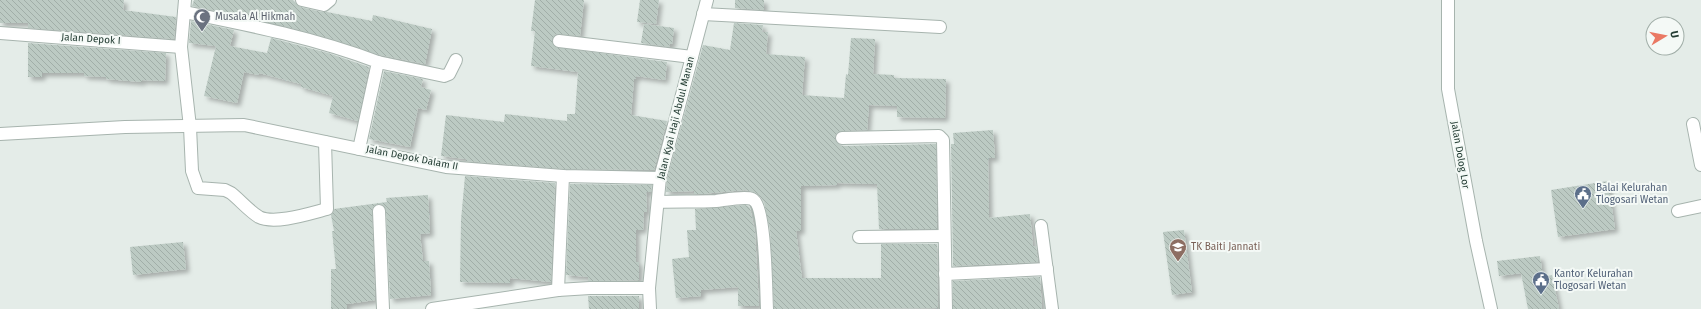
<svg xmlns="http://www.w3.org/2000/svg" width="1701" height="309" font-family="'Fira Sans',sans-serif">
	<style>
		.building { fill: url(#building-back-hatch); filter: url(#shadow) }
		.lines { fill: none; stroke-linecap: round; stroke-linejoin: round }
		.minor-casing { stroke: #a7b4ae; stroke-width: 14 }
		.minor { stroke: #fff; stroke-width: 12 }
		.labels { text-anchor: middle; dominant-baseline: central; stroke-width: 4; stroke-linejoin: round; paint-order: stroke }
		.worship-label { font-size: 10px; fill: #5b616d; stroke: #f4f9f6; text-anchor: start }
		.street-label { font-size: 10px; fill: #243d34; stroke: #f4f9f6 }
		.service-label { font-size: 10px; fill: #4e5e75; stroke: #f4f9f6; text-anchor: start }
		.education-label { font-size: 10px; fill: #785e54; stroke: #f4f9f6; text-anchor: start }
	</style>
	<defs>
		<pattern id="building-back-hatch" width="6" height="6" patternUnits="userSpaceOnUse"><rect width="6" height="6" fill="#bccac3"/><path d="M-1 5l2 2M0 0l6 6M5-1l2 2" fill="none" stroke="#a1aea8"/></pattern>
		<filter id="shadow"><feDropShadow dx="3.5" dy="3.5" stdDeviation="2" flood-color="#0004"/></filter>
	</defs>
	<rect width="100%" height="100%" fill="#e4ece8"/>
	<g class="building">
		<polygon points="0,0 124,0 123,10 176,17 174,39 28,28 28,23 0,23"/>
		<polygon points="194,0 293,0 300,7 322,12 327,12 372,21 373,15 432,29 425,64 380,55 332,39 284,26 192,6"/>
		<polygon points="535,0 584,0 580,36 556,34 552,40 555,47 667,62 665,80 636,76 636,79 634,79 631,115 667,121 654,170 563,169 466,161 466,159 441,156 446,115 504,122 505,114 567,121 567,114 575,114 578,72 531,66 535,31 531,31"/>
		<polygon points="640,0 659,0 656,24 637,22"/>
		<polygon points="735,0 764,0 764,10 735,8"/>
		<polygon points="191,21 234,30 230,46 267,53 271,38 328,53 369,67 358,121 329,113 333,96 301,87 301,84 259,73 259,75 244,72 237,103 204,96 216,46 189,43"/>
		<polygon points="734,23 763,25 762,32 768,32 766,54 805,57 802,95 844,98 846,74 848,75 851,38 875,39 873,74 894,75 894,78 946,79 945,118 897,117 897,106 869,105 867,130 841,131 836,134 835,138 836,142 842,146 936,144 937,229 879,229 877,184 837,183 837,185 801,186 801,231 796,231 802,278 881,278 881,244 937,244 938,308 774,309 770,230 764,202 758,194 754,192 745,190 701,194 694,194 694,191 666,192 667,179 703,45 730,50"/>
		<polygon points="644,24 674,28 672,44 670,44 669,47 641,43"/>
		<polygon points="28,43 166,53 165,81 142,80 142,82 106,79 106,77 84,76 84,73 42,73 42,77 28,77"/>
		<polygon points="384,71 423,79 421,87 431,90 426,110 418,108 410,147 369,139"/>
		<polygon points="993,130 995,158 988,158 989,218 1030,214 1033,246 1036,246 1038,262 953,266 951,144 954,144 953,133"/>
		<polygon points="465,176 555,183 551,282 510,278 510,283 460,282 461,220"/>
		<polygon points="1608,181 1615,229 1558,237 1551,190"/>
		<polygon points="570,184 652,185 651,192 646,192 647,212 644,212 643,230 636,230 636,262 639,262 639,280 588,281 588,277 566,275"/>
		<polygon points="428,195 430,233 420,234 423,261 429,261 431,295 390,299 386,211 383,205 378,204 373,207 372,211 375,300 347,304 347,309 331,309 331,269 336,269 332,231 334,231 331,215 334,209 387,202 386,198"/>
		<polygon points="745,205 748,206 750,208 755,232 759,306 738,306 738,287 701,290 701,296 676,298 672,259 689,257 687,230 696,230 695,209"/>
		<polygon points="1184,230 1192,292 1172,295 1163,232"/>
		<polygon points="183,242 186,269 133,275 130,247"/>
		<polygon points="1540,256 1543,277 1552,275 1559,309 1528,309 1521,273 1499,276 1497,261"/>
		<polygon points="1040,277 1042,309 953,309 953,281"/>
		<polygon points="588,296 639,296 639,309 589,309"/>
	</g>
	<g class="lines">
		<g class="minor-casing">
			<g id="minor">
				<path d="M185 0 181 47 190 127 192 171 198 188 225 190 231 193C240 200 249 211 259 217 275 225 311 213 327 209L325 142"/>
				<polyline points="302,0 324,5 330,0"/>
				<polyline points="1448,0 1448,89 1476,241 1491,309"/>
				<path d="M184 12C249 25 315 38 378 62L359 149"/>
				<polyline points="703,14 940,27"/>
				<polyline points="0,33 181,47"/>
				<polyline points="559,41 692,57"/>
				<polyline points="378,62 444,76 449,74 456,60"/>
				<polyline points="1693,124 1701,165"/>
				<polyline points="0,134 125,127 244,125 446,167 563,176 660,178"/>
				<polyline points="842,138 939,136 943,140 946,309"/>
				<path d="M658 202C677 201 696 202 716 201 725 200 745 196 752 199 766 204 766 292 767 309"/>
				<polyline points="379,211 383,309"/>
				<polyline points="1678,211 1701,206"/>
				<polyline points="1041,226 1052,309"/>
				<polyline points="859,237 944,236"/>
				<polyline points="945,274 1047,269"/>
				<polyline points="558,290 563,176"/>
				<polyline points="432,309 558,290 590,288 649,288"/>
				<polyline points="650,309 649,288 660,178 707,0"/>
			</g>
		</g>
		<use href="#minor" class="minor"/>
	</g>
	<defs>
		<g id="mosque-pin" transform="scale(0.9)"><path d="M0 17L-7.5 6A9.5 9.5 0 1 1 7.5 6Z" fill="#6b7280" stroke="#f4f9f6"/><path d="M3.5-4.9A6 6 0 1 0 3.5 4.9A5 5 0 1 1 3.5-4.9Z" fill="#fff"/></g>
		<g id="civic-pin" transform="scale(0.9)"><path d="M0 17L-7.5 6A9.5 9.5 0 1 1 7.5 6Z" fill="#5c6f8a" stroke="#f4f9f6"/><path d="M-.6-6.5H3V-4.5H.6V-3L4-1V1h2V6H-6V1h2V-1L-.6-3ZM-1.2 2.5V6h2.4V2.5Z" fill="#fff"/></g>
		<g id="school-pin" transform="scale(0.9)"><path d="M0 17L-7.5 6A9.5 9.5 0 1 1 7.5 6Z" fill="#8d6e63" stroke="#f4f9f6"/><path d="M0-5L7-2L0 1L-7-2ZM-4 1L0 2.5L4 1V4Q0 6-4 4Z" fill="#fff"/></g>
	</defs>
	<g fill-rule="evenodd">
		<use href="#mosque-pin" x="202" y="17"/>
		<use href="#civic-pin" x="1583" y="194"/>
		<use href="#school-pin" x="1178" y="247"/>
		<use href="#civic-pin" x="1541" y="280"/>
	</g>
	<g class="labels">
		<g class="worship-label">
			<text x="215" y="17">Musala Al Hikmah</text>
		</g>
		<g class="street-label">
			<text transform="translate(91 39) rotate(4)">Jalan Depok I</text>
			<text transform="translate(676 118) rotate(-76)">Jalan Kyai Haji Abdul Manan</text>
			<text transform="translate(1460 155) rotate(80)">Jalan Dolog Lor</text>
			<text transform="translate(412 158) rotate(11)">Jalan Depok Dalam II</text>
		</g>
		<g class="service-label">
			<text x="1596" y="188">Balai Kelurahan<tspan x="1596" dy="12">Tlogosari Wetan</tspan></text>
			<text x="1554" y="274">Kantor Kelurahan<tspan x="1554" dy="12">Tlogosari Wetan</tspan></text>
		</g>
		<g class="education-label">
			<text x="1191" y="247">TK Baiti Jannati</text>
		</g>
	</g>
	<g transform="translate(1665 36) rotate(80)"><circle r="19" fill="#f4f9f6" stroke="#a1aea8"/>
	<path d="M0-3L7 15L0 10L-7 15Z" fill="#ea7964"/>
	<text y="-6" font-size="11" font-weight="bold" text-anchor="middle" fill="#243d34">U</text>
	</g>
</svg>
